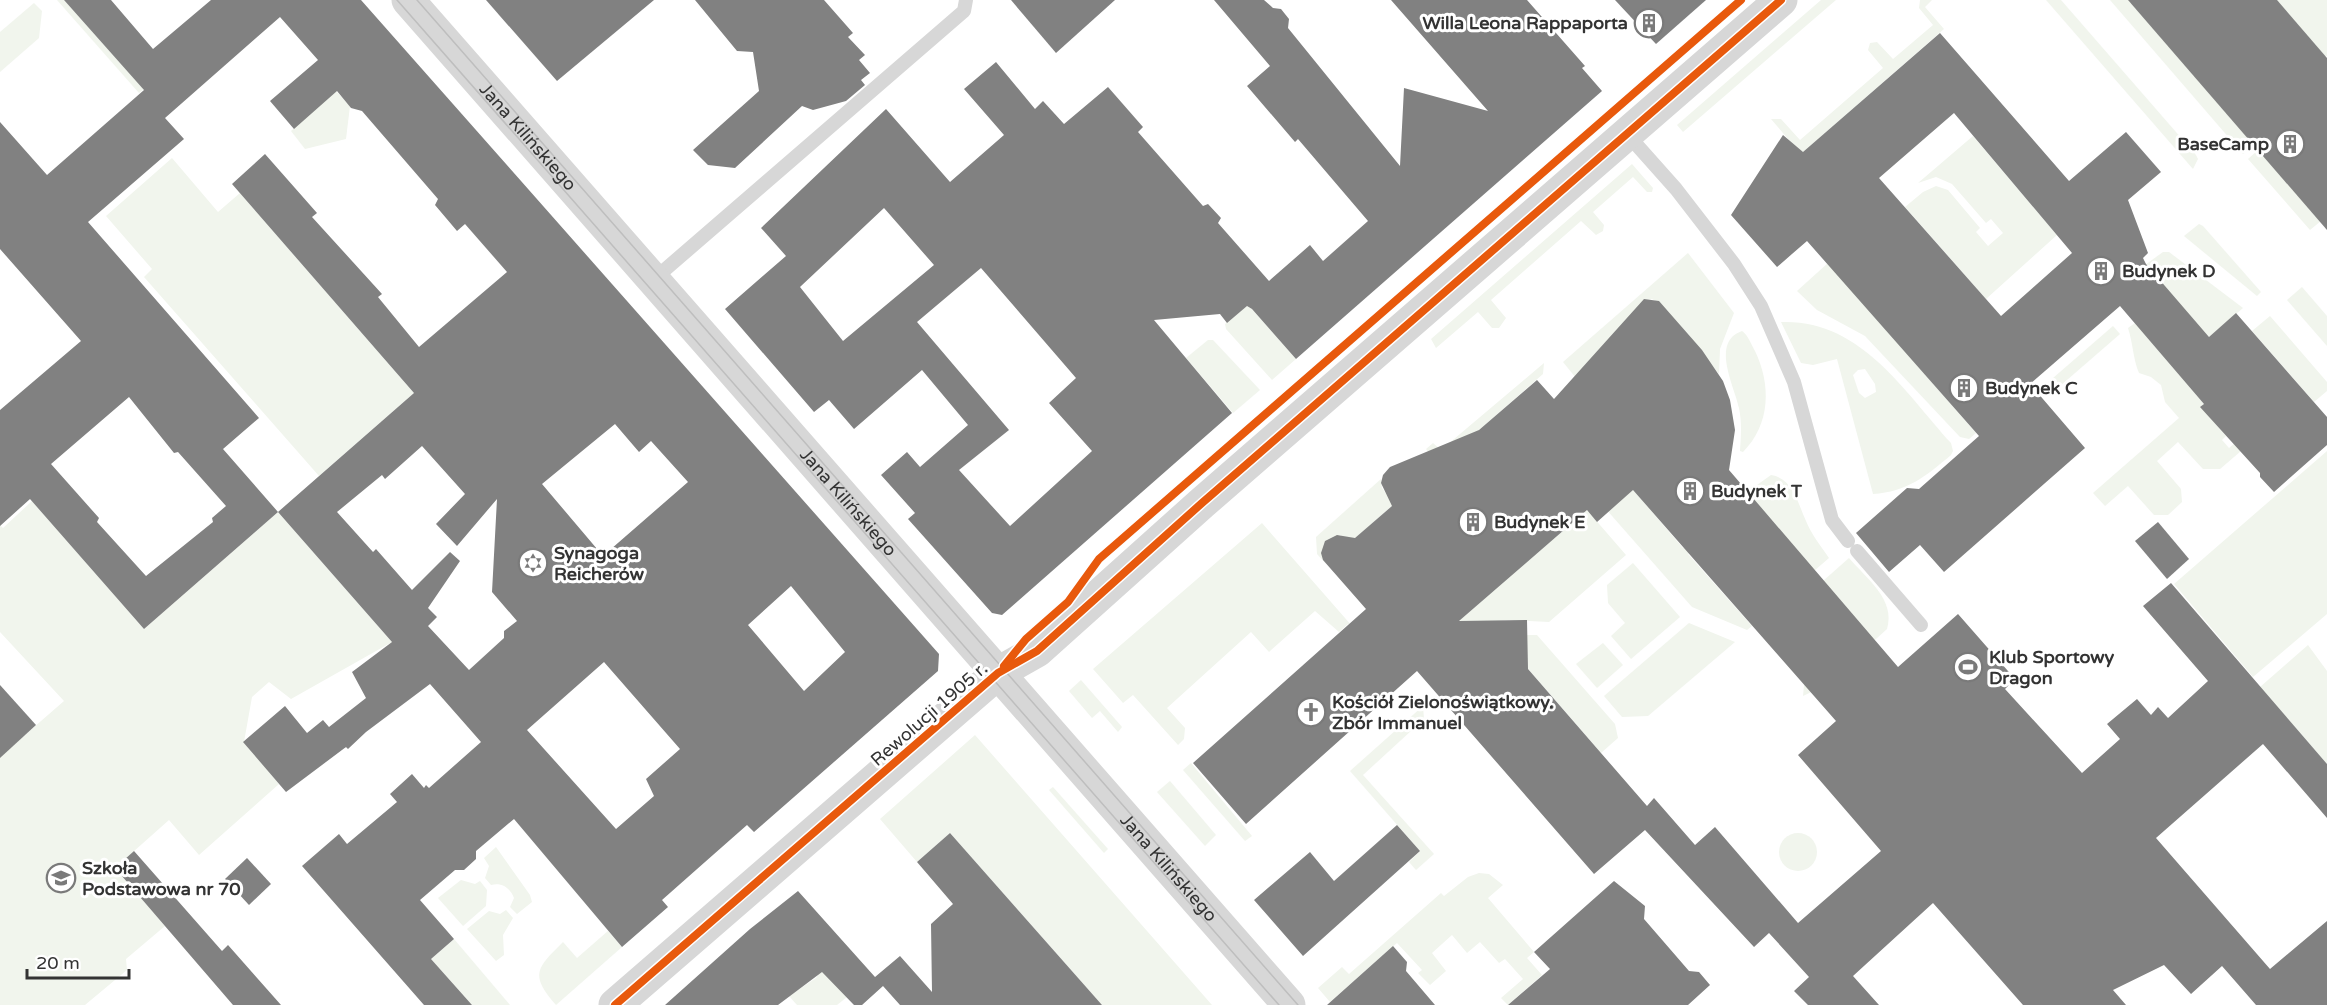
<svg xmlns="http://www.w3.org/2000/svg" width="2327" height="1005" font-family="'Varela Round',sans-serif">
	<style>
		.green { fill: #f1f5ed; fill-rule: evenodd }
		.building { fill: #818181; fill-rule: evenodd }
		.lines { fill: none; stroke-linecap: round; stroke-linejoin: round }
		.service { stroke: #d7d7d7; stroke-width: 14 }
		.tertiary { stroke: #d7d7d7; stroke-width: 33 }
		.tram { stroke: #bebebe; stroke-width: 1.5 }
		.cycleway-casing { stroke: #fff; stroke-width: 11 }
		.cycleway { stroke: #e8590c; stroke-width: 8 }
		.labels { text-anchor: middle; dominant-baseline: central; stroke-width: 6; stroke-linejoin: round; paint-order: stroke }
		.poi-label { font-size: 18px; font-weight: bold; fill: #333; stroke: #fff; text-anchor: start }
		.street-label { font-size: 18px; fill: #333; stroke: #fff }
	</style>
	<rect width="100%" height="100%" fill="#fff"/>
	<g class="green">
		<polygon points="57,0 64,0 144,89 139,93"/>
		<polygon points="1821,0 1836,0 1683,132 1677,125"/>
		<polygon points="1920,0 1932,0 1925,7 1944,29 1801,154 1771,119 1781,119 1800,140 1883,68 1868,50 1870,43 1877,42 1893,59 1933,25 1919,8"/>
		<polygon points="2046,0 2061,0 2196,155 2198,159 2193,169"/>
		<polygon points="2110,0 2130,0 2255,144 2243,154"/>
		<polygon points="2275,0 2327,0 2327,56 2325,57"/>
		<polygon points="34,3 42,11 39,38 0,72 0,32"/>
		<polygon points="336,91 350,106 346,139 305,149 291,131"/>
		<polygon points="1973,136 2057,235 1986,299 1905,207 1923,192 1936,186 1948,190 1980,228 1976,232 1988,246 2003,233 1991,219 1986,223 1952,184 1936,177 1918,183"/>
		<polygon points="2259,149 2321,221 2310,230 2248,159"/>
		<polygon points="172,158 218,212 240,193 414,393 319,476 144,277 152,269 106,216"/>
		<polygon points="1632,164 1653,188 1652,192 1647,192 1633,177 1593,212 1604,225 1603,231 1596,235 1581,221 1491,300 1506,318 1499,328 1492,328 1478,312 1436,348 1431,339"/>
		<polygon points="2199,224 2203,226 2261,292 2257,296 2184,236"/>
		<polygon points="2163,252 2169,252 2243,308 2209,337 2145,265"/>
		<polygon points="1688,253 1734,313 1720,349 1719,374 1661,304 1652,299 1643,301 1576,378 1563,362"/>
		<polygon points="1828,263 1976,433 1969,439 1960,437 1865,336 1817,310 1797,291"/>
		<polygon points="2302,287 2327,316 2327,346 2287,300"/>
		<polygon points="1247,306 1252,309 1296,359 1272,380 1226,329 1225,324"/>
		<polygon points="2270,316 2327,382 2327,391 2314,402 2252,331"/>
		<path d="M1781 322C1860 319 1903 390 1951 443L1953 451 1951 455C1926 476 1907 492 1873 494L1837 359 1813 365 1801 363ZM1865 369 1875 384 1876 392 1865 398 1859 393 1853 375 1858 370Z"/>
		<path d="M2135 323 2204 404 2201 407 2226 436 2222 440 2229 448 2235 443 2241 451 2220 469H2203L2178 442 2157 461 2181 489 2182 502 2168 515H2154L2128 486 2105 506 2093 493 2179 418 2165 402 2161 385 2151 377 2139 373C2133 359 2133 343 2128 328Z"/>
		<polygon points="2113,326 2120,334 2052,393 2045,385"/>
		<path d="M1742 331C1748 335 1751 344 1755 351 1771 384 1771 424 1743 452L1740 451C1741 436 1742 423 1739 408 1735 387 1710 342 1742 331Z"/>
		<polygon points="1208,340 1213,340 1260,390 1233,413 1186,358"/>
		<polygon points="1544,363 1543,374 1439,465 1426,449 1433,443 1441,450"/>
		<polygon points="2327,451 2327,614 2253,677 2174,584"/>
		<path d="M1771 475C1793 478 1798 504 1806 521 1811 534 1821 546 1829 558L1814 571 1747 492Z"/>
		<polygon points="1623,478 1683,548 1705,538 1688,554 1752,626 1747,630 1692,607 1598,500"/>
		<polygon points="1381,479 1382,488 1394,504 1352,541 1340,535 1327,540 1323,559 1327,565 1317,554 1316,537"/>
		<polygon points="32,501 144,629 278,512 392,642 291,699 269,682 252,697 244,742 279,784 199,855 169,820 115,868 165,926 126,959 127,970 85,1005 0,1005 0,737 10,748 64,701 0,632 0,525 3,528"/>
		<polygon points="1587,510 1626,555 1549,622 1507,620 1453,626"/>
		<polygon points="1262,523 1373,650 1348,624 1339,632 1315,611 1269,652 1251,632 1167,708 1185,728 1184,739 1178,745 1133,695 1123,703 1093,669"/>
		<path d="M1849 558C1867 579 1896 600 1887 629L1824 686 1803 696 1804 685 1865 630 1823 581Z"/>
		<polygon points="1633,563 1680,617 1631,659 1611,636 1625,623 1608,603 1607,585"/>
		<polygon points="1689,623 1735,642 1648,716 1622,717 1604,696"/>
		<polygon points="1527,635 1537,635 1615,724 1618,738 1601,753 1502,639"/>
		<polygon points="1603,643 1623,665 1597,688 1576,664"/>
		<polygon points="2308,645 2327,671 2327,764 2260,687"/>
		<polygon points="1081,680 1122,727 1118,732 1100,711 1092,718 1069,691"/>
		<polygon points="1423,706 1424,719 1363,775 1434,854 1416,870 1409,862 1420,851 1350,771"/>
		<polygon points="975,735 1212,1005 1102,1005 950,833 917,862 880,819"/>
		<polygon points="1191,763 1252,836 1245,841 1183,770"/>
		<polygon points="1170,781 1216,835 1205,846 1157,792"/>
		<polygon points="1053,787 1108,849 1104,853 1049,790"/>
		<circle cx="1798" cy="852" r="19"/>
		<path d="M496 847 530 895 532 902 517 914 510 907 514 898C510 888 502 882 491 885L485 878 489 866 484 858Z"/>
		<polygon points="1479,873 1489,874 1503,885 1488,898 1534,952 1527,958 1542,975 1508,1005 1501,998 1523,979 1505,959 1499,963 1480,942 1467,953 1452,935 1432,953 1446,971 1430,985 1418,973 1422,970 1397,943 1330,1002 1318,988 1342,967 1349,974 1441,893 1444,896 1468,877"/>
		<polygon points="461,880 475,884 480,881 487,890 486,906 463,926 438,898"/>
		<polygon points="506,910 513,918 503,935 504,955 496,961 467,929 489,911 500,914"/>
		<path d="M608 931 622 947 556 1005C529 974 537 968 563 942L577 958Z"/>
		<polygon points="454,939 510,1005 472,1005 431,959"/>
		<polygon points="825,964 847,997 837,1005 797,1005 789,996 816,978"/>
	</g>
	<g class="building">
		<path d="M64 0H111L153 49 211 0H361L939 654 938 671 754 832 747 825 705 862 662 900 668 907 622 947 514 819 476 851V859L464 870H455L420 900 454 939 431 959 472 1005H424L302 866 339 834 347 844 397 802 390 794 412 774 424 788 426 785 429 788 481 742 430 684 366 732 348 749 343 744 346 747 286 792 243 742 285 706 307 733 323 720 329 727 366 698 352 672 392 642 278 512 144 629 30 499 0 526V410L81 341 0 249V122L47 175 144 90ZM280 17 318 60 270 101 294 129 337 91 351 108 362 111 438 199 435 205 457 231 465 224 507 272 419 347 378 297 382 294 312 217 317 213 265 154 232 184 414 393 278 512 223 449 259 418 88 222 184 139 165 118ZM129 397 174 453 178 452 226 506 212 518 213 522 146 576 97 522 99 518 51 464ZM615 424 639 452 651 441 688 482 603 556 542 484ZM422 446 465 494 436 524 457 546 497 499 492 592 517 621 504 631V638L469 670 428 626 437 617 428 608 460 561 450 552 412 590 376 549 373 552 337 512 382 475 385 479ZM791 586 845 652 804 691 748 625ZM604 662 680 749 646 779 654 796 616 829 527 730Z"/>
		<polygon points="486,0 654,0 557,81"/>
		<polygon points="695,0 824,0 853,33 848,37 865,55 859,60 870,73 861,80 865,85 846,101 813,110 802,106 735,168 708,165 693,150 759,91 753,52 737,51"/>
		<polygon points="1011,0 1115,0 1056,53"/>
		<path d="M1214 0H1264L1273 8 1281 9 1289 19 1288 28 1400 166 1404 88 1488 111 1391 0H1527L1585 66 1582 68 1602 91 1296 359 1252 309 1247 306 1227 323 1220 314 1154 320 1232 413 1002 615 992 613 908 519 915 513 881 475 907 452 920 467 968 425 922 370 854 429 829 400 814 412 725 309 786 256 761 228 886 109 950 182 1004 135 964 89 996 62 1035 109 1043 101 1064 124 1108 87 1143 127 1138 132 1203 206 1208 204 1221 218 1218 223 1269 281 1310 245 1323 261 1368 221 1298 139 1295 142 1247 86 1270 66ZM884 208 934 265 843 341 800 287ZM981 268 1076 378 1049 403 1092 451 1010 526 959 470 1009 430 917 322Z"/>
		<polygon points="1615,0 1706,0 1656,44"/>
		<polygon points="2128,0 2277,0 2327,58 2327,230"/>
		<path d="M1940 33 2069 181 2126 132 2161 172 2128 200 2148 253 2143 258 2146 264 2209 337 2236 313 2327 417V445L2274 492 2260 477V473L2200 407 2204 404 2120 306 2030 384 2085 448 1944 572 1920 545 1889 572 1856 533 1907 488 1919 489 1979 436 1807 241 1777 267 1731 215 1783 135 1803 152ZM1954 113 2072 253 2001 316 1879 178Z"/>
		<path d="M1644 299 1659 301 1702 350 1723 381 1730 400 1735 430 1729 470 1898 667 1958 614 2015 679 2005 689 2082 773 2120 739 2107 724 2137 699 2151 715 2158 707 2168 718 2208 681 2143 606 2171 583 2327 764V818L2263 744 2156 838 2270 969 2327 921V1005H2256L2222 966 2191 994 2164 965 2113 990 2126 1005H2023L1933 903 1853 976 1879 1005H1808L1794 991 1809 977 1769 933 1754 947 1645 830 1594 874 1417 671 1246 824 1193 763 1366 609 1323 560 1321 553 1325 541 1337 535 1355 538 1392 506 1381 483 1383 475 1390 467 1479 430 1537 380 1554 399ZM1633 490 1836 721 1798 755 1881 851 1798 923 1715 827 1695 845 1654 798 1647 806 1528 669 1527 620 1459 621 1587 510 1597 522Z"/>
		<polygon points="2158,522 2189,559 2167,579 2135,541"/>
		<polygon points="0,685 36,725 0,758"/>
		<polygon points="1397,825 1420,851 1303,956 1254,900 1310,852 1334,881"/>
		<polygon points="950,833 1102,1005 900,1005 883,986 862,1005 854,1005 822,972 778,1005 665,1005 750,929 798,891 875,977 900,956 932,992 931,924 953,904 917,862"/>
		<polygon points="134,851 222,951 228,945 281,1005 233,1005 115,868"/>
		<polygon points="247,858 271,884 249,905 225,879"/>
		<polygon points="1614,881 1645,906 1644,919 1689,971 1699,972 1710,985 1688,1005 1508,1005 1550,969 1534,952"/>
		<polygon points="1393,946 1407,962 1406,971 1435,1005 1327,1005"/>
	</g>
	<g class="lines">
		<g class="service">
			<polyline points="1627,134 1676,189 1734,264 1761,306 1794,382 1832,520 1848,541"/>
			<polyline points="653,280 964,11 966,0"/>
			<polyline points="1857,551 1921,625"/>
		</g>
		<g class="tertiary">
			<path id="s1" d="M408 0 1289 1005"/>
			<polyline points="615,1005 998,673 1037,651 1202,503 1781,0"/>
		</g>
		<g class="tram">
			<polyline points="397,0 1279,1005"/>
			<polyline points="417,0 1298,1005"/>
		</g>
		<g class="cycleway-casing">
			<g id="cycleway">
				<polyline points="1004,666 1026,639 1068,602 1099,559 1741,0"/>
				<polyline points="615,1005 998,673 1037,651 1202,503 1781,0"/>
			</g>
		</g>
		<use href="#cycleway" class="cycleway"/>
	</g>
	<defs>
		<g id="building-ring" transform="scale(1.5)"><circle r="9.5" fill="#fff" stroke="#7a7a7a" stroke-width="1.5"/><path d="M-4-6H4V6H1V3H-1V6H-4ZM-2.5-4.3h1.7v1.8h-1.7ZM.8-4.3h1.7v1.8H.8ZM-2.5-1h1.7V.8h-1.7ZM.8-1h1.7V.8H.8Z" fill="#7a7a7a"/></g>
		<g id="synagogue-ring" transform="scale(1.5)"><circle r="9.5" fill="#fff" stroke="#7a7a7a" stroke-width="1.5"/><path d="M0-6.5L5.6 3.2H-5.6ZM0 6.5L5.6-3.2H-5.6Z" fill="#7a7a7a"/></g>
		<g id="stadium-ring" transform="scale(1.5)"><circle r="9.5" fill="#fff" stroke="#7a7a7a" stroke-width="1.5"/><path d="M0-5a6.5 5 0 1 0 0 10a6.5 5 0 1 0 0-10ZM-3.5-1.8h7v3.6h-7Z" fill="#7a7a7a"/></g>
		<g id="church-ring" transform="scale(1.5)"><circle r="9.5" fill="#fff" stroke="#7a7a7a" stroke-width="1.5"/><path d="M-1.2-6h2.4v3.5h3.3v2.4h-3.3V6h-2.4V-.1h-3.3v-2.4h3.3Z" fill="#7a7a7a"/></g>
		<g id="school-ring" transform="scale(1.5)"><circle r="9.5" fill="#fff" stroke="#7a7a7a" stroke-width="1.5"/><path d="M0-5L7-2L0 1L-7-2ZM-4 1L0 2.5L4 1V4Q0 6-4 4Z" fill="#7a7a7a"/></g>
	</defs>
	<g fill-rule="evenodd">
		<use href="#building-ring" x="1649" y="23"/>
		<use href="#building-ring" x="2290" y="144"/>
		<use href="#building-ring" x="2101" y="271"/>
		<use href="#building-ring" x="1964" y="388"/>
		<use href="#building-ring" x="1690" y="491"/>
		<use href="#building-ring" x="1473" y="522"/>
		<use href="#synagogue-ring" x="533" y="563"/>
		<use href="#stadium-ring" x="1968" y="667"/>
		<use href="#church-ring" x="1311" y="712"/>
		<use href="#school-ring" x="61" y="878"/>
	</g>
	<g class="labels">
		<g class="poi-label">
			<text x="1628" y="23" text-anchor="end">Willa Leona Rappaporta</text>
			<text x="2269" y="144" text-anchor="end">BaseCamp</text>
			<text x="2122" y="271">Budynek D</text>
			<text x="1985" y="388">Budynek C</text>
			<text x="1711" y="491">Budynek T</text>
			<text x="1494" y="522">Budynek E</text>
			<text x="554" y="553">Synagoga<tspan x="554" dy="21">Reicherów</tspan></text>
			<text x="1989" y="657">Klub Sportowy<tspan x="1989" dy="21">Dragon</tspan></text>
			<text x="1332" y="702">Kościół Zielonoświątkowy.<tspan x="1332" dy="21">Zbór Immanuel</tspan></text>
			<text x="82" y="868">Szkoła<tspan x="82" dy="21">Podstawowa nr 70</tspan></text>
		</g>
		<g class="street-label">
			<text stroke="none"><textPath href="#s1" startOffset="182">Jana Kilińskiego</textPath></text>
			<text stroke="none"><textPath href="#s1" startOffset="668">Jana Kilińskiego</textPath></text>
			<text transform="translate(929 714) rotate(-41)">Rewolucji 1905 r.</text>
			<text stroke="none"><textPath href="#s1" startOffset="1154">Jana Kilińskiego</textPath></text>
		</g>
	</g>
	<path d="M27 969v9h102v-9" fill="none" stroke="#333333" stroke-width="3"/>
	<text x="36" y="969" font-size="18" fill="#333333" stroke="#ffffff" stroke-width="4.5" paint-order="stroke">20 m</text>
</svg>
